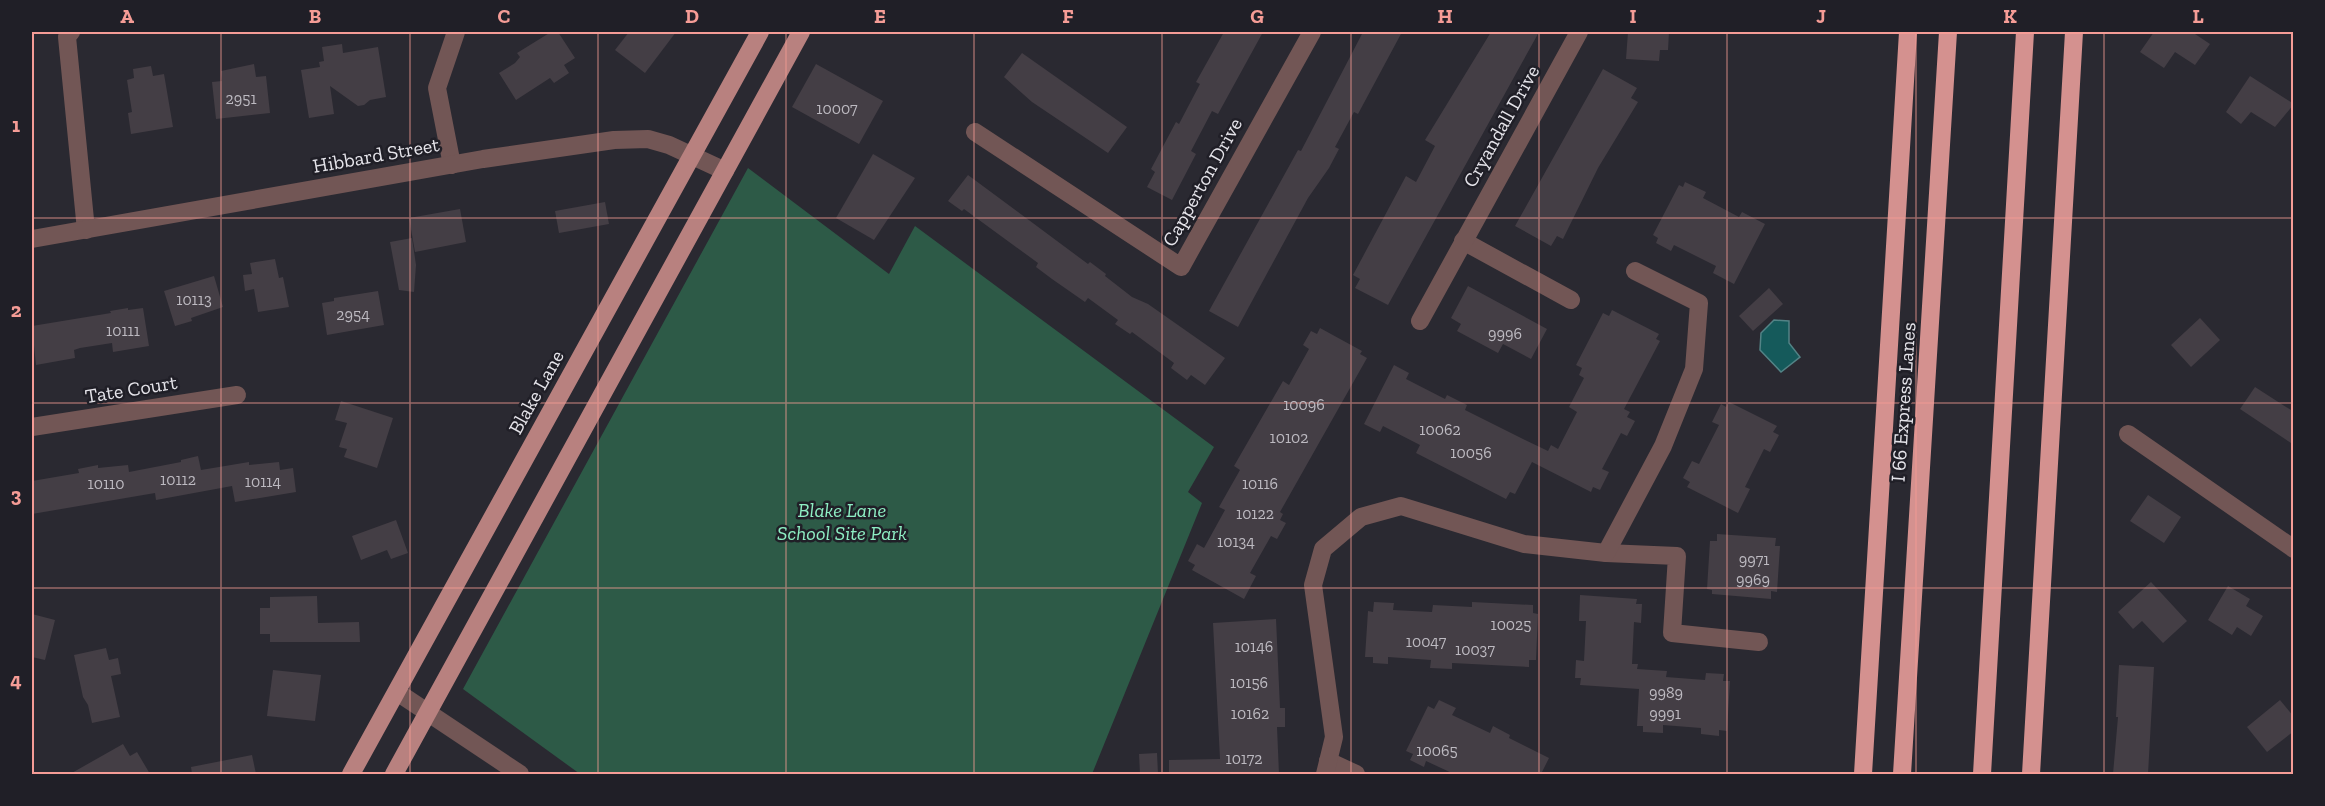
<svg xmlns="http://www.w3.org/2000/svg" width="2325" height="806" font-family="'Zilla Slab',serif">
	<style>
		.green { fill: #2d5a47 }
		.water { fill: #155a5b; stroke: #538386; stroke-width: 1.5 }
		.building { fill: #443e45 }
		.lines { fill: none; stroke-linecap: round; stroke-linejoin: round }
		.minor { stroke: #725655; stroke-width: 18 }
		.major { stroke: #b8817f; stroke-width: 18 }
		.highway { stroke: #d4918f; stroke-width: 18 }
		.grid { fill: none; stroke: #f59c96; stroke-width: 1.5; stroke-opacity: 0.55 }
		.labels { text-anchor: middle; dominant-baseline: central; stroke-width: 5; stroke-linejoin: round; paint-order: stroke }
		.number-label { font-size: 16px; fill: #bdbac1 }
		.street-label { font-size: 20px; fill: #e5e4ea; stroke: #201f27 }
		.park-label { font-size: 20px; font-style: italic; fill: #8eefc4; stroke: #201f27 }
		.neatline { fill: none; stroke: #f59c96; stroke-width: 2 }
		.grid-label { font-size: 20px; text-anchor: middle; font-weight: bold; fill: #f59c96 }
	</style>
	<rect width="100%" height="100%" fill="#2a2931"/>
	<polygon class="green" points="748,168 889,274 915,226 1214,447 1188,492 1202,503 1092,774 580,774 463,689"/>
	<polygon class="water" points="1774,320 1789,321 1789,343 1800,357 1781,372 1760,350 1761,333"/>
	<g class="building">
		<polygon points="551,32 558,32 575,58 564,65 569,73 554,83 550,78 516,100 499,73 515,63 520,57 517,53"/>
		<polygon points="629,32 676,32 645,73 615,50"/>
		<polygon points="1224,32 1263,32 1218,114 1212,111 1191,151 1196,154 1172,200 1147,187 1155,172 1151,169 1176,122 1179,124 1200,84 1196,82"/>
		<polygon points="1363,32 1402,32 1358,114 1354,112 1335,147 1339,149 1329,168 1308,198 1238,327 1209,311 1298,150 1301,151"/>
		<polygon points="1491,32 1539,32 1388,305 1355,288 1360,279 1353,275 1406,176 1416,182 1435,146 1425,140"/>
		<polygon points="1628,32 1669,32 1668,50 1660,50 1659,61 1626,59"/>
		<polygon points="2154,32 2192,32 2210,44 2195,65 2175,52 2164,68 2140,52"/>
		<polygon points="342,44 343,53 378,47 386,97 370,100 364,105 358,106 330,86 334,114 309,118 301,70 320,67 319,62 324,61 322,47"/>
		<polygon points="1022,53 1127,127 1108,153 1032,102 1004,77"/>
		<polygon points="254,64 256,77 266,76 270,113 216,119 212,82 222,81 221,71"/>
		<polygon points="816,64 883,101 859,144 792,107"/>
		<polygon points="151,66 153,76 164,74 173,127 131,134 128,113 132,112 127,80 134,78 133,69"/>
		<polygon points="1603,69 1637,88 1631,98 1638,102 1598,168 1563,239 1557,236 1551,246 1515,226"/>
		<polygon points="2250,76 2294,104 2275,127 2251,112 2241,124 2226,112"/>
		<polygon points="873,154 915,178 874,240 836,218"/>
		<polygon points="968,175 1088,264 1090,262 1106,274 1105,276 1132,297 1148,304 1225,358 1205,385 1191,375 1187,380 1171,368 1174,363 1132,332 1130,334 1115,324 1118,320 1088,298 1085,302 1052,279 1036,267 1038,263 964,209 962,211 948,201"/>
		<polygon points="1685,182 1706,192 1703,198 1739,217 1742,212 1765,224 1734,284 1713,273 1716,266 1674,245 1671,251 1656,243 1658,238 1653,235 1679,185 1683,187"/>
		<polygon points="605,202 609,224 559,233 555,211"/>
		<polygon points="460,209 466,242 415,252 409,218"/>
		<polygon points="412,238 416,265 414,292 399,290 390,242"/>
		<polygon points="275,259 279,278 283,277 289,307 258,312 254,289 245,291 243,275 252,274 250,263"/>
		<polygon points="214,276 223,307 191,318 192,321 175,326 164,291"/>
		<polygon points="1468,286 1547,329 1531,359 1503,344 1498,353 1457,331 1461,324 1451,318"/>
		<polygon points="1769,288 1783,304 1753,331 1739,316"/>
		<polygon points="378,291 384,325 327,335 322,303 334,301 334,298"/>
		<polygon points="128,308 128,310 143,308 149,346 113,352 112,343 80,348 74,350 75,358 36,365 32,326 111,313 110,311"/>
		<polygon points="1612,310 1659,334 1656,339 1660,341 1624,409 1630,412 1627,417 1635,421 1627,436 1621,433 1602,469 1609,472 1600,490 1593,487 1591,492 1532,462 1515,494 1510,492 1506,499 1416,453 1420,445 1383,426 1380,432 1364,424 1394,365 1409,373 1406,379 1445,399 1447,395 1467,405 1465,410 1519,437 1548,451 1551,445 1558,449 1577,412 1569,407 1584,378 1579,375 1582,368 1576,365 1603,313 1609,316"/>
		<polygon points="2200,318 2220,340 2191,367 2171,345"/>
		<polygon points="1320,328 1362,351 1360,354 1367,358 1280,512 1283,514 1280,520 1286,523 1277,539 1271,536 1250,573 1256,576 1244,599 1192,570 1195,565 1188,561 1197,544 1204,548 1225,510 1219,507 1240,470 1234,466 1283,381 1289,385 1309,349 1303,345 1311,331 1317,334"/>
		<polygon points="2255,387 2294,412 2294,445 2240,409"/>
		<polygon points="341,401 393,418 377,468 344,457 347,449 339,447 347,423 335,420"/>
		<polygon points="1729,402 1777,426 1773,432 1779,435 1770,452 1764,449 1745,487 1750,489 1738,513 1687,487 1690,482 1683,478 1692,461 1699,464 1719,425 1712,422 1721,404 1726,407"/>
		<polygon points="198,456 201,470 249,462 249,465 279,462 280,470 293,468 296,492 235,502 232,486 156,500 155,493 32,514 32,481 79,473 78,469 98,465 98,468 128,465 129,472 181,462 181,460"/>
		<polygon points="2148,495 2181,517 2164,543 2130,521"/>
		<polygon points="396,520 408,553 391,559 387,550 361,560 352,536"/>
		<polygon points="1717,534 1776,538 1775,546 1780,546 1777,592 1771,591 1771,599 1712,594 1712,590 1707,589 1710,541 1717,541"/>
		<polygon points="2151,582 2187,621 2163,643 2142,621 2133,629 2118,612"/>
		<polygon points="2228,586 2250,599 2246,606 2263,616 2251,636 2237,627 2232,635 2208,620"/>
		<polygon points="1580,595 1637,599 1636,604 1642,604 1641,623 1634,622 1632,664 1638,664 1637,669 1667,671 1666,677 1705,680 1706,673 1724,674 1723,681 1730,681 1727,731 1719,730 1719,736 1701,734 1701,728 1663,725 1663,733 1643,732 1643,726 1637,726 1639,689 1580,685 1581,678 1575,678 1576,660 1584,661 1586,621 1579,621"/>
		<polygon points="317,596 318,623 359,622 360,642 270,642 270,634 260,634 260,608 270,608 270,597"/>
		<polygon points="1374,602 1394,603 1393,610 1432,612 1433,605 1472,607 1472,602 1533,605 1533,613 1538,614 1536,660 1529,660 1529,667 1452,663 1452,669 1430,668 1431,660 1388,657 1388,664 1373,663 1373,657 1365,657 1368,611 1373,612"/>
		<polygon points="32,614 55,620 45,660 32,657"/>
		<polygon points="1276,619 1280,708 1285,708 1285,727 1277,727 1279,774 1169,774 1169,760 1220,759 1213,623"/>
		<polygon points="106,648 109,660 118,658 121,674 111,676 120,717 92,723 88,705 83,697 74,655"/>
		<polygon points="2119,665 2154,667 2148,774 2113,774 2118,717 2116,717"/>
		<polygon points="273,670 321,675 315,721 267,716"/>
		<polygon points="1439,700 1456,708 1452,715 1490,733 1493,726 1510,735 1509,738 1549,758 1541,774 1454,774 1426,761 1424,767 1410,760 1413,754 1406,751 1428,706 1434,709"/>
		<polygon points="2280,700 2294,717 2294,731 2267,752 2247,727"/>
		<polygon points="123,744 130,756 137,752 150,774 70,774"/>
		<polygon points="1157,753 1158,774 1140,774 1139,754"/>
		<polygon points="252,755 256,774 192,774 191,767"/>
	</g>
	<g class="lines">
		<g class="minor">
			<polyline points="71,32 67,37 86,230"/>
			<polyline points="975,132 1181,267 1312,32"/>
			<polyline points="452,165 437,88 456,32"/>
			<polyline points="32,239 483,159 614,140 648,139 669,145 725,171"/>
			<polyline points="1463,241 1571,300"/>
			<polyline points="1420,321 1579,32"/>
			<polyline points="32,427 237,395"/>
			<polyline points="2128,434 2294,549"/>
			<polyline points="1606,553 1677,556 1672,633 1759,642"/>
			<polyline points="397,692 520,774"/>
			<polyline points="1328,761 1356,774"/>
			<polyline points="1325,774 1334,737 1313,585 1323,549 1361,517 1401,506 1524,544 1606,553 1663,446 1694,369 1699,303 1635,271"/>
		</g>
		<g class="major">
			<polyline points="351,774 760,32"/>
			<polyline points="394,774 801,32"/>
		</g>
		<g class="highway">
			<polyline points="1863,774 1908,32"/>
			<polyline points="1902,774 1948,32"/>
			<polyline points="1982,774 2025,32"/>
			<polyline points="2031,774 2074,32"/>
		</g>
	</g>
	<path class="grid" d="M221 32V774M410 32V774M598 32V774M786 32V774M974 32V774M1162 32V774M1351 32V774M1539 32V774M1727 32V774M1916 32V774M2104 32V774M32 218H2294M32 403H2294M32 588H2294"/>
	<g class="labels">
		<g class="number-label">
			<text x="241" y="98">2951</text>
			<text x="837" y="108">10007</text>
			<text x="194" y="299">10113</text>
			<text x="353" y="314">2954</text>
			<text x="123" y="330">10111</text>
			<text x="1505" y="333">9996</text>
			<text x="1304" y="404">10096</text>
			<text x="1440" y="429">10062</text>
			<text x="1289" y="437">10102</text>
			<text x="1471" y="452">10056</text>
			<text x="178" y="479">10112</text>
			<text x="263" y="481">10114</text>
			<text x="106" y="483">10110</text>
			<text x="1260" y="483">10116</text>
			<text x="1255" y="513">10122</text>
			<text x="1236" y="541">10134</text>
			<text x="1754" y="559">9971</text>
			<text x="1753" y="579">9969</text>
			<text x="1511" y="624">10025</text>
			<text x="1426" y="641">10047</text>
			<text x="1254" y="646">10146</text>
			<text x="1475" y="649">10037</text>
			<text x="1249" y="682">10156</text>
			<text x="1666" y="692">9989</text>
			<text x="1250" y="713">10162</text>
			<text x="1665" y="713">9991</text>
			<text x="1437" y="750">10065</text>
			<text x="1244" y="758">10172</text>
		</g>
		<g class="street-label">
			<text transform="translate(1501 126) rotate(-61)">Cryandall Drive</text>
			<text transform="translate(376 155) rotate(-10)">Hibbard Street</text>
			<text transform="translate(1202 182) rotate(-61)">Capperton Drive</text>
			<text transform="translate(131 389) rotate(-9)">Tate Court</text>
			<text transform="translate(536 392) rotate(-61)">Blake Lane</text>
			<text transform="translate(1903 402) rotate(-86)">I 66 Express Lanes</text>
		</g>
		<g class="park-label">
			<text x="842" y="510">Blake Lane<tspan x="842" dy="23">School Site Park</tspan></text>
		</g>
	</g>
	<rect width="2325" height="806" fill="none" stroke="#201f27" stroke-width="66"/>
	<rect x="33" y="33" width="2259" height="740" class="neatline"/>
	<g class="grid-label">
		<text x="127" y="23">A</text>
		<text x="315" y="23">B</text>
		<text x="504" y="23">C</text>
		<text x="692" y="23">D</text>
		<text x="880" y="23">E</text>
		<text x="1068" y="23">F</text>
		<text x="1257" y="23">G</text>
		<text x="1445" y="23">H</text>
		<text x="1633" y="23">I</text>
		<text x="1821" y="23">J</text>
		<text x="2010" y="23">K</text>
		<text x="2198" y="23">L</text>
		<text x="16" y="132">1</text>
		<text x="16" y="317">2</text>
		<text x="16" y="502">3</text>
		<text x="16" y="687">4</text>
	</g>
</svg>
